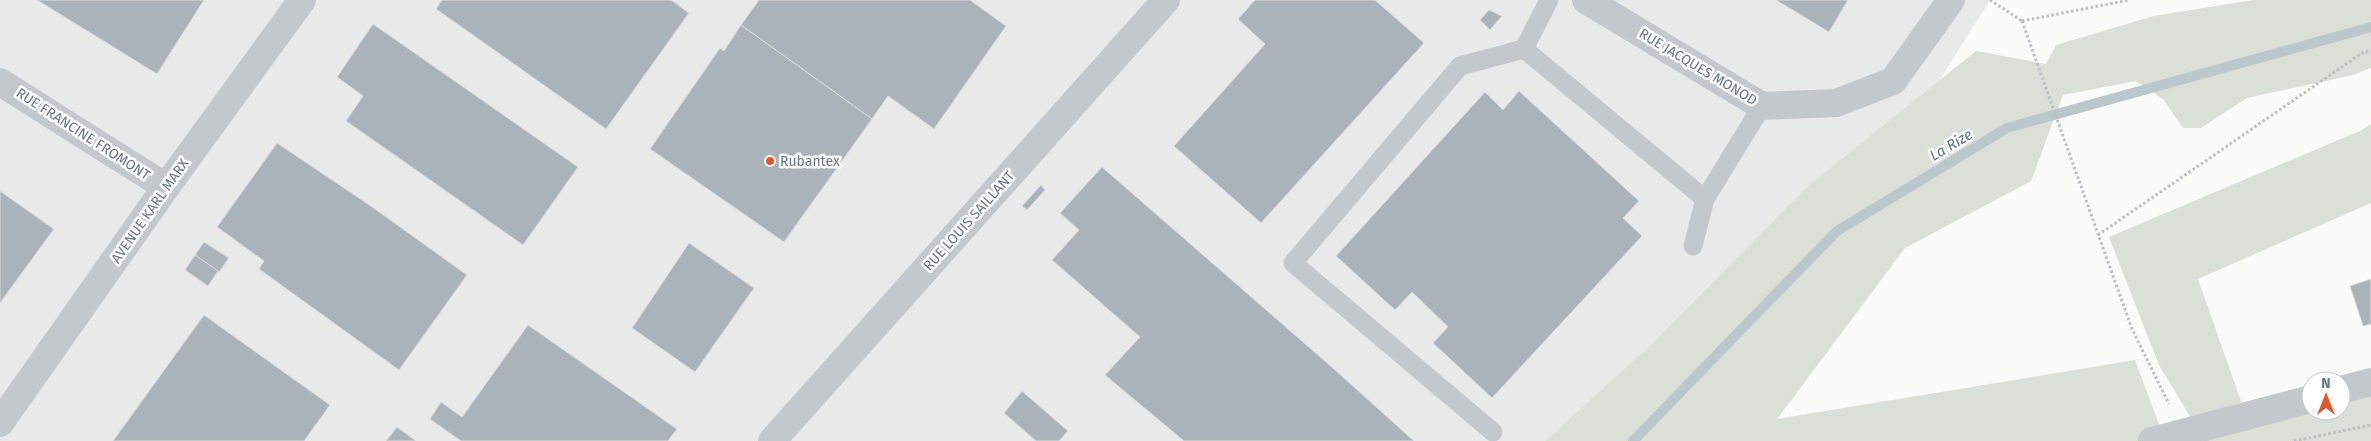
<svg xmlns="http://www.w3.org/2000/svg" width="2371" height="441" font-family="'Fira Sans',sans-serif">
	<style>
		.built { fill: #e8e9e9 }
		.green { fill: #dadfd7 }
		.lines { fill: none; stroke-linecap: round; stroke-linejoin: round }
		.stream { stroke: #bbc7cb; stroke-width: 10 }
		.building { fill: #aab3b9; stroke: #dcdcda }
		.path { stroke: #bbbfc2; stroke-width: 3; stroke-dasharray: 2.5 2.5; stroke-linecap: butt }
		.lane { stroke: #c3c8cc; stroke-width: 19 }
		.street { stroke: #c3c8cc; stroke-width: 28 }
		.poi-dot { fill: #e4572e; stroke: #fff; stroke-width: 2 }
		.labels { text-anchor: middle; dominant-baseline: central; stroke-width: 5; stroke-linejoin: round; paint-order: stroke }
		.street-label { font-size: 14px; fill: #657683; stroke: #fff }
		.poi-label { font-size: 14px; fill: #657683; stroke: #fff; text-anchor: start }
		.water-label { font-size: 15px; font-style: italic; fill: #60757c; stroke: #fff }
	</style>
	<rect width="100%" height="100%" fill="#fafaf8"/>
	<polygon class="built" points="0,0 1990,0 1934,89 1545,441 0,441"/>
	<g class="green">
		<polygon points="2253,0 2371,0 2371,68 2353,75 2247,98 2201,128 2183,128 2164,100 2136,81 2063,95 2031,181 1905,248 1777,419 2135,360 2164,438 2311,411 2341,411 2341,390 2371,382 2371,441 1545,441 1653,343 1807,187 1976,51 2046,64 2056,45 2154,16"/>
		<polygon points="2371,124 2371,203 2198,279 2242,404 2191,418 2159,365 2109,237 2362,130"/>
	</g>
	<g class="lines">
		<polyline class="stream" points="1633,441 1837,231 2007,128 2371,27"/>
	</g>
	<g class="building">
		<polygon points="37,0 204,0 157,74"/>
		<polygon points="442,0 671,0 689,13 606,129 436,9"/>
		<polygon points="759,0 970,0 1006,26 934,129 888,96 872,119 741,25"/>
		<polygon points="1255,0 1375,0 1424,43 1261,223 1174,146 1265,44 1238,19"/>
		<polygon points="1776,0 1848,0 1829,32"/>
		<polygon points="1489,10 1502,16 1490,30 1480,20"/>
		<polygon points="373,24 578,167 523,245 346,121 363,96 337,77"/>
		<polygon points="741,25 872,119 784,242 650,149 720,48 724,51"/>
		<polygon points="1519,91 1639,201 1623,218 1642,236 1492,398 1433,343 1448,327 1412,292 1395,310 1336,256 1485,92 1503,110"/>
		<polygon points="277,143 368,204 467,275 399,370 259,269 264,261 217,227"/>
		<polygon points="1102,167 1334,369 1414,441 1184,441 1105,375 1140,337 1052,260 1079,230 1060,213"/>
		<polygon points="1041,185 1045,190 1027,210 1022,206"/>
		<polygon points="0,191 54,229 0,303"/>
		<polygon points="204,242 229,258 219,272 195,255"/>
		<polygon points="689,243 754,288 695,372 632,328"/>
		<polygon points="195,255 218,271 208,286 185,270"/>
		<polygon points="2371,279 2371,324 2363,326 2350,286"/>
		<polygon points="204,315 330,405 304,441 113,441"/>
		<polygon points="528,325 677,429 668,441 461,441 430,419 441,402 462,417"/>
		<polygon points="1022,391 1068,431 1059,441 1036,441 1004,413"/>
		<polygon points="397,427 416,441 386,441"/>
	</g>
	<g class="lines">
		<g class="path">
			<polyline points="1990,0 2022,21"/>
			<polyline points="2022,21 2132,329 2169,404"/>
			<polyline points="2022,21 2129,0"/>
			<polyline points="2098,235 2365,51 2371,53"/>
			<polyline points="2294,441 2371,425"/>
		</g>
		<g class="lane">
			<polyline points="1549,0 1524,49 1705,199 1762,106"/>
			<polyline points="1693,246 1705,199"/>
			<polyline points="1493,432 1293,263 1460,66 1524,49"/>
		</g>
		<g class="street">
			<polyline points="1586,0 1762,106 1836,103 1893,81 1951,0"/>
			<polyline points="0,82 166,187"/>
			<polyline points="2341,390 2371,382"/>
			<polyline points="0,423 166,187 302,0"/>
			<polyline points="772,441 1166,0"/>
			<polyline points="2152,441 2311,399"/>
		</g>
	</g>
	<circle class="poi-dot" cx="770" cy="161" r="5"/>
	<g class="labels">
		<g class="street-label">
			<text transform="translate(1698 67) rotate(31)">RUE JACQUES MONOD</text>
			<text transform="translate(83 134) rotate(33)">RUE FRANCINE FROMONT</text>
			<text transform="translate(150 211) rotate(-55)">AVENUE KARL MARX</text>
			<text transform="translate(969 221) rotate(-48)">RUE LOUIS SAILLANT</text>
		</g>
		<g class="poi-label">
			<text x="780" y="161">Rubantex</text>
		</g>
		<g class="water-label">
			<text transform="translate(1951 145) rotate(-31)">La Rize</text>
		</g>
	</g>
	<g transform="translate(2326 396)"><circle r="24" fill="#ffffff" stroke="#c1c8cd"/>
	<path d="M0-4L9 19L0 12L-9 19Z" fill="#e4572e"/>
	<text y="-8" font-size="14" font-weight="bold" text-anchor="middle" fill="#657683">N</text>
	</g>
</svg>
